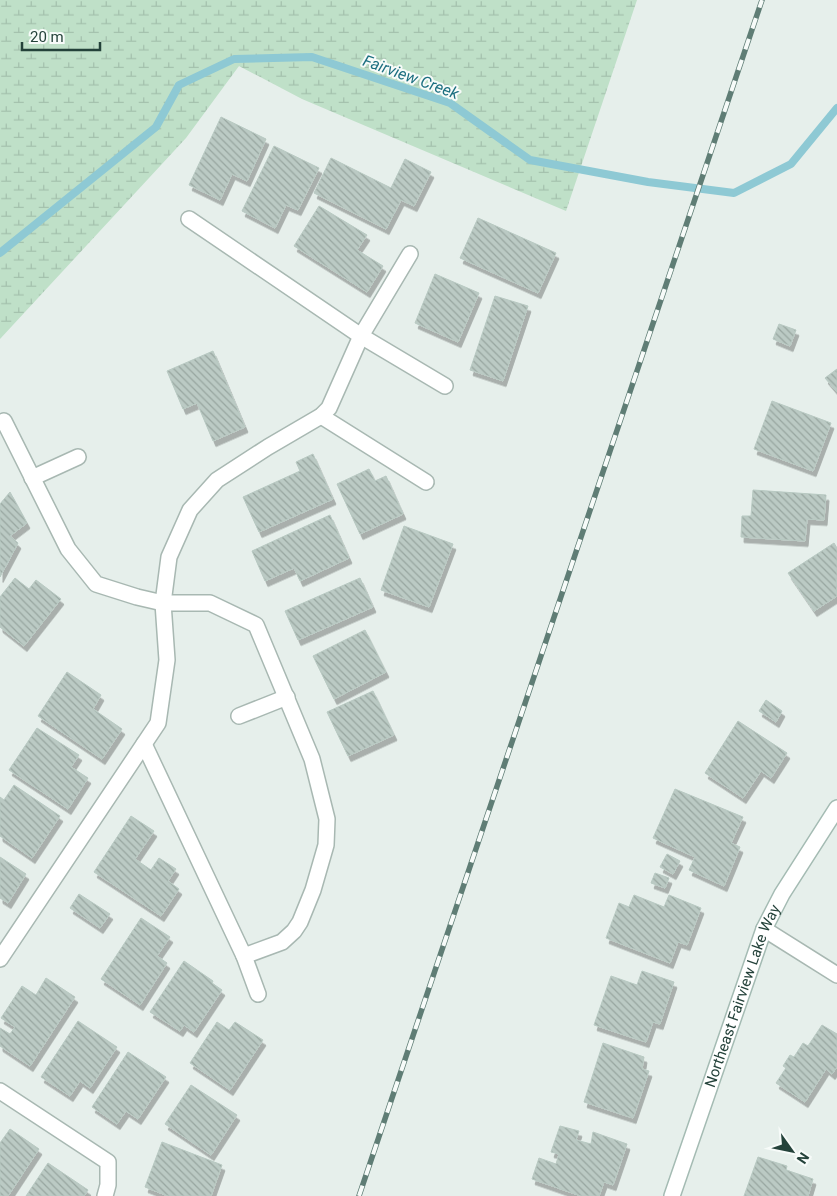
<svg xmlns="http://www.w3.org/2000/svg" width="837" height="1196" font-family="Roboto,sans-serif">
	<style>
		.wetland { fill: url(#wetland-marsh) }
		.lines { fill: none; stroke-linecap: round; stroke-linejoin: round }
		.stream { stroke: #8ec9d4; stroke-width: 8 }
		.building { fill: url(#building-back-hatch); stroke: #b8c9c2; filter: url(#shadow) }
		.lane-casing { stroke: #a8b8b2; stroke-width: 18 }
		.street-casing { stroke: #a8b8b2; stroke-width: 18 }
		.secondary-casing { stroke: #a4bbb3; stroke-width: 18 }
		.lane { stroke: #fff; stroke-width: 15 }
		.street { stroke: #fff; stroke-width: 15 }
		.secondary { stroke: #fff; stroke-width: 15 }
		.rail-casing { stroke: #5f7d75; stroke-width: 5.5 }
		.rail { stroke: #f7fbf9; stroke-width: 4; stroke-dasharray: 11; stroke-linecap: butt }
		.labels { text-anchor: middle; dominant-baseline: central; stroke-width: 4; stroke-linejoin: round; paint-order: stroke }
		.street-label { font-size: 15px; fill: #24423a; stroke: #f7fbf9 }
		.water-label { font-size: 16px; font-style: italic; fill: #1c6f80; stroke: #f7fbf9 }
	</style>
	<defs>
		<pattern id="wetland-marsh" width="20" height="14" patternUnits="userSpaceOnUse" patternTransform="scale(1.25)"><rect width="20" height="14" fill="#bfe0c8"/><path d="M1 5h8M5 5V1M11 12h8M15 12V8" fill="none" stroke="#a4c1ad"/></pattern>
		<pattern id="building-back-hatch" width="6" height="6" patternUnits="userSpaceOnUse" patternTransform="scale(1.25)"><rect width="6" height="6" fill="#bbcac4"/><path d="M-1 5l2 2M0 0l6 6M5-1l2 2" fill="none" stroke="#98a6a0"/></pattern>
		<filter id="shadow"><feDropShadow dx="3" dy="5.5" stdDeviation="0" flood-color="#0004"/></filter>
	</defs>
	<rect width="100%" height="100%" fill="#e6efeb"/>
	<polygon class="wetland" points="0,0 637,0 566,211 302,99 239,66 186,138 0,339"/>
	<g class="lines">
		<polyline class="stream" points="0,253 156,127 179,85 234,59 312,57 450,103 530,160 648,182 734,193 791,164 837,108"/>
	</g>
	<g class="building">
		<polygon points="221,117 266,139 247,181 232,174 220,200 189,185"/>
		<polygon points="274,146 319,168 298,210 286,205 275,228 242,211"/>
		<polygon points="331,158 391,188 405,159 431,172 414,206 401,200 386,229 314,193"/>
		<polygon points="319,206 367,235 357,250 383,266 367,292 294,246"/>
		<polygon points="478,218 556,253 538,293 460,258"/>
		<polygon points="435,274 479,293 458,342 415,323"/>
		<polygon points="495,296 528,306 503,381 470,370"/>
		<polygon points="779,324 796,330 790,346 773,339"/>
		<polygon points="213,351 245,427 213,441 197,403 183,409 167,371"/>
		<polygon points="837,369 837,392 825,378"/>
		<polygon points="772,401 831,423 813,471 754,449"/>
		<polygon points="313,454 333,499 259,532 243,497 300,471 296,462"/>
		<polygon points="369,469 375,481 386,476 403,514 360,534 337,484"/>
		<polygon points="753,490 826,495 824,520 807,519 805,541 741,537 742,516 751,516"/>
		<polygon points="10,492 27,523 10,536 18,543 0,577 0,504"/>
		<polygon points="330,515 349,558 300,581 294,568 265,581 252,551"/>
		<polygon points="404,526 453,544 429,607 381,590"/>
		<polygon points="834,543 837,548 837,578 836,579 837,596 814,611 788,573"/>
		<polygon points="15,578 29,589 36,580 61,599 24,646 0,627 0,597"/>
		<polygon points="360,578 373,607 298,640 285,611"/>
		<polygon points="365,630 386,672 334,699 313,656"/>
		<polygon points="67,672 101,695 93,709 122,729 102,759 38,716"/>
		<polygon points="373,691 394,735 348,756 327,712"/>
		<polygon points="766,700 782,711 776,722 759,711"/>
		<polygon points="738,721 787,753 771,778 761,771 743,798 705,773"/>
		<polygon points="37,728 79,755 71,767 88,778 68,809 9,770"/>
		<polygon points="14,785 60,816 32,858 0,836 0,797 4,800"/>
		<polygon points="675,789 743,817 731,843 740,847 724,886 689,870 695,857 653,838"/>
		<polygon points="131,816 154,831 135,859 151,870 159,858 176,869 168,881 179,889 161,916 94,872"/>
		<polygon points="667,854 680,861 673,874 660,867"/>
		<polygon points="0,857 26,874 8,903 0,898"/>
		<polygon points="655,873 669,878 665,888 651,883"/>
		<polygon points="79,894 110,914 100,928 70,908"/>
		<polygon points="634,895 664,907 669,895 701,908 687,945 678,942 670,963 606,938 619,903 629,907"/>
		<polygon points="141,918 170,937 157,956 167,963 140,1005 101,979"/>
		<polygon points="184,961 213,981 212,983 222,990 194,1032 184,1025 180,1031 150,1012"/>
		<polygon points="642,971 674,982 660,1024 653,1022 646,1042 594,1025 611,976 637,985"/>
		<polygon points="46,978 75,997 30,1066 0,1046 0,1028 10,1034 15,1027 1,1018 22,986 36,995"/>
		<polygon points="78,1021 117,1047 90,1088 80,1081 70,1096 41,1077"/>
		<polygon points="217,1022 229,1030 235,1022 263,1040 230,1090 190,1063"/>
		<polygon points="822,1025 837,1034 837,1067 832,1074 826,1069 805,1102 776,1083 786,1068 783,1066 790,1055 794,1057 803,1043 808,1046"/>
		<polygon points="603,1043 644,1057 642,1069 649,1071 633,1118 584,1102"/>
		<polygon points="128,1052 166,1077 138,1119 126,1111 117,1124 92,1107"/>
		<polygon points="191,1085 237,1115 211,1155 165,1124"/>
		<polygon points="560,1126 579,1131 576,1140 591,1144 593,1132 627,1144 613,1185 604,1182 599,1196 581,1196 532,1179 539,1158 556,1164 559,1154 551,1152"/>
		<polygon points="10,1129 39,1149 8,1196 0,1196 0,1143"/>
		<polygon points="162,1142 222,1165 211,1196 168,1196 145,1187"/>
		<polygon points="758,1157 787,1166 786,1170 813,1179 808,1196 744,1196"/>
		<polygon points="48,1163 88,1190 84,1196 26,1196"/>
	</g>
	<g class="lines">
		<g class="lane-casing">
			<g id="lane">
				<polyline points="189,219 361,336 445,386"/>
				<polyline points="321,416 426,482"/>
				<polyline points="4,421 68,549 96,584 137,597 163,603 210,603 256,625 312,759 327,819 326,845 313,890 300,922 294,931 282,942 244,956"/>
				<polyline points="32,478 78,457"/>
				<polyline points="239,716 287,697"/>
				<polyline points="144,744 244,956 258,994"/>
				<polyline points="0,959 158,723 167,660 163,603 169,557 190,510 217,480 268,447 321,416 329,408 361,336 410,254"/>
				<polyline points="0,1091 108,1162 108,1185 105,1196"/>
			</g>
		</g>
		<g class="street-casing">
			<polyline id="street" points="764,929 837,975"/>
		</g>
		<g class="secondary-casing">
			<g id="secondary">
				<path id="s1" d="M672 1196 764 929 782 894 837 808"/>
			</g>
		</g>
		<use href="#lane" class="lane"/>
		<use href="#street" class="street"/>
		<use href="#secondary" class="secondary"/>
		<g class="rail-casing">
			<polyline id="rail" points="359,1196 762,0"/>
		</g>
		<use href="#rail" class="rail"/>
	</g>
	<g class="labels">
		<g class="street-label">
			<text stroke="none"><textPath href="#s1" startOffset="212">Northeast Fairview Lake Way</textPath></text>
		</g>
		<g class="water-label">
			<text transform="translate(411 77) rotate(20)">Fairview Creek</text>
		</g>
	</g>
	<g transform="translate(792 1151) rotate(123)" stroke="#f7fbf9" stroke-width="4" paint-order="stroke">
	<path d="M0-4L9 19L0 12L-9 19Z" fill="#24423a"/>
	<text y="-8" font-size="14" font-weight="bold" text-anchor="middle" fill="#24423a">N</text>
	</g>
	<path d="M22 42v8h78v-8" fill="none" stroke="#24423a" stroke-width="2.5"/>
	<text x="30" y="42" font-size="15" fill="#24423a" stroke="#f7fbf9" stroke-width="4" paint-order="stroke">20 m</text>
</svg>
